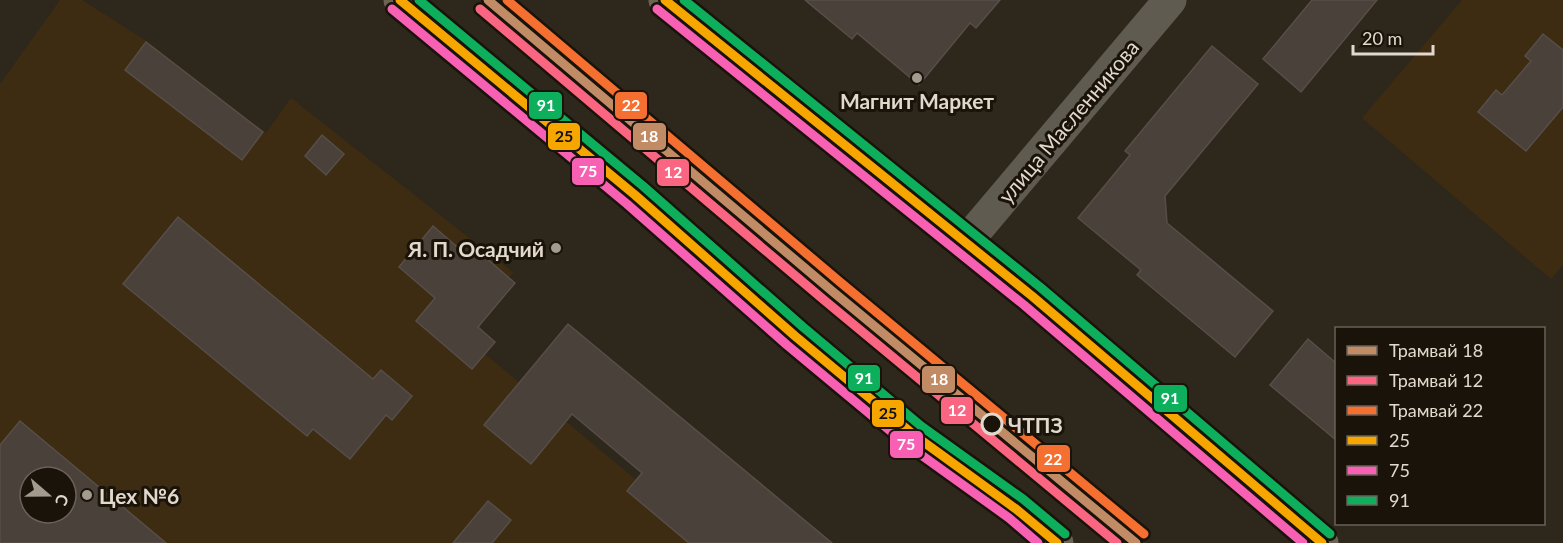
<svg xmlns="http://www.w3.org/2000/svg" width="1563" height="543" font-family="Lato,sans-serif">
	<style>
		.built { fill: #3d2c12; fill-rule: evenodd }
		.building { fill: #4a413b; stroke: #574e48; stroke-width: 1.5; fill-rule: evenodd }
		.lines { fill: none; stroke-linecap: round; stroke-linejoin: round }
		.minor { stroke: #605b50; stroke-width: 33 }
		.major { stroke: #6b6455; stroke-width: 33 }
		.bus-1-casing { stroke: #19130a; stroke-width: 14 }
		.bus-2-casing { stroke: #19130a; stroke-width: 14 }
		.bus-3-casing { stroke: #19130a; stroke-width: 14 }
		.bus-1 { stroke: #f7a600; stroke-width: 9 }
		.bus-2 { stroke: #f860b3; stroke-width: 9 }
		.bus-3 { stroke: #0daf5c; stroke-width: 9 }
		.tram-1-casing { stroke: #19130a; stroke-width: 14 }
		.tram-2-casing { stroke: #19130a; stroke-width: 14 }
		.tram-3-casing { stroke: #19130a; stroke-width: 14 }
		.tram-1 { stroke: #c18c65; stroke-width: 9 }
		.tram-2 { stroke: #fa6682; stroke-width: 9 }
		.tram-3 { stroke: #f46f30; stroke-width: 9 }
		.poi-dot { fill: #a39b8e; stroke: #19130a; stroke-width: 2 }
		.stop-dot { fill: #19130a; stroke: #e2d9cc; stroke-width: 3 }
		.labels { text-anchor: middle; dominant-baseline: central; stroke-width: 6; stroke-linejoin: round; paint-order: stroke }
		.poi-label { font-size: 21px; font-weight: bold; fill: #e2d9cc; stroke: #19130a }
		.street-label { font-size: 21px; fill: #e2d9cc; stroke: #19130a }
		.stop-label { font-size: 21px; font-weight: bold; fill: #e2d9cc; stroke: #19130a; text-anchor: start }
		.line-badge { stroke: #19130a; stroke-width: 2 }
		.badge-label { font-size: 16px; text-anchor: middle; font-weight: bold; fill: #fff }
		.pale-badge-label { font-size: 16px; text-anchor: middle; font-weight: bold; fill: #111 }
	</style>
	<rect width="100%" height="100%" fill="#2e271c"/>
	<g class="built">
		<path d="M60 0H82L148 42 266 133 291 98 514 273 449 324 712 543H0V84ZM30 477H66V513H30Z"/>
		<polygon points="1462,0 1563,0 1563,265 1551,279 1362,118"/>
	</g>
	<g class="building">
		<polygon points="805,0 1000,0 976,28 970,23 919,85 857,33 852,39"/>
		<polygon points="1312,0 1377,0 1301,92 1263,59"/>
		<polygon points="1543,34 1563,50 1563,107 1526,151 1478,112 1496,90 1502,95 1531,61 1525,56"/>
		<polygon points="146,42 263,132 242,160 125,70"/>
		<polygon points="1212,46 1258,84 1165,196 1167,223 1273,311 1235,357 1137,275 1141,270 1078,218 1130,155 1125,151"/>
		<polygon points="322,135 344,154 326,175 305,156"/>
		<polygon points="178,217 373,379 381,370 412,396 392,420 386,415 350,459 313,429 307,436 123,284"/>
		<polygon points="433,226 470,258 477,250 515,283 478,327 495,342 472,369 416,321 435,298 399,267"/>
		<polygon points="568,324 832,543 689,543 627,491 642,473 572,414 531,464 484,425"/>
		<polygon points="1308,339 1336,363 1336,440 1270,385"/>
		<path d="M20 421 166 543H0V445ZM30 477H66V513H30Z"/>
		<polygon points="488,501 511,520 492,543 453,543"/>
	</g>
	<g class="lines">
		<polyline class="minor" points="966,242 1170,0"/>
		<g class="major">
			<polyline points="400,0 635,195 795,336 914,435 1016,509 1057,543"/>
			<polyline points="665,0 1032,296 1322,543"/>
		</g>
		<g class="bus-1-casing">
			<g id="bus-1">
				<polyline points="400,0 635,195 795,336 914,435 1016,509 1057,543"/>
				<polyline points="665,0 1032,296 1322,543"/>
			</g>
		</g>
		<g class="bus-2-casing">
			<g id="bus-2">
				<polyline points="392,9 627,204 787,345 906,444 1009,518 1038,543"/>
				<polyline points="657,9 1024,305 1303,543"/>
			</g>
		</g>
		<g class="bus-3-casing">
			<g id="bus-3">
				<polyline points="419,0 643,186 803,327 921,426 1023,499 1065,534"/>
				<polyline points="684,0 1040,287 1330,534"/>
			</g>
		</g>
		<use href="#bus-1" class="bus-1"/>
		<use href="#bus-2" class="bus-2"/>
		<use href="#bus-3" class="bus-3"/>
		<g class="tram-1-casing">
			<polyline id="tram-1" points="488,0 832,291 1136,543"/>
		</g>
		<g class="tram-2-casing">
			<polyline id="tram-2" points="480,9 824,300 1117,543"/>
		</g>
		<g class="tram-3-casing">
			<polyline id="tram-3" points="507,0 840,282 1144,534"/>
		</g>
		<use href="#tram-1" class="tram-1"/>
		<use href="#tram-2" class="tram-2"/>
		<use href="#tram-3" class="tram-3"/>
	</g>
	<g class="poi-dot">
		<circle cx="917" cy="78" r="6"/>
		<circle cx="556" cy="248" r="6"/>
		<circle cx="87" cy="495" r="6"/>
	</g>
	<circle class="stop-dot" cx="992" cy="424" r="10"/>
	<g class="labels">
		<g class="poi-label">
			<text x="917" y="100">Магнит Маркет</text>
			<text x="544" y="248" text-anchor="end">Я. П. Осадчий</text>
			<text x="99" y="495" text-anchor="start">Цех №6</text>
		</g>
		<g class="street-label">
			<text transform="translate(1068 121) rotate(-50)">улица Масленникова</text>
		</g>
		<g class="stop-label">
			<text x="1008" y="424">ЧТПЗ</text>
		</g>
	</g>
	<g class="line-badge">
		<rect x="528" y="91" width="35" height="29" rx="6" fill="#0daf5c"/>
		<rect x="614" y="91" width="34" height="29" rx="6" fill="#f46f30"/>
		<rect x="547" y="122" width="34" height="29" rx="6" fill="#f7a600"/>
		<rect x="632" y="122" width="35" height="29" rx="6" fill="#c18c65"/>
		<rect x="571" y="157" width="34" height="29" rx="6" fill="#f860b3"/>
		<rect x="656" y="158" width="34" height="29" rx="6" fill="#fa6682"/>
		<rect x="847" y="364" width="34" height="28" rx="6" fill="#0daf5c"/>
		<rect x="921" y="365" width="35" height="29" rx="6" fill="#c18c65"/>
		<rect x="1153" y="384" width="35" height="29" rx="6" fill="#0daf5c"/>
		<rect x="940" y="396" width="34" height="29" rx="6" fill="#fa6682"/>
		<rect x="871" y="399" width="34" height="29" rx="6" fill="#f7a600"/>
		<rect x="889" y="430" width="35" height="29" rx="6" fill="#f860b3"/>
		<rect x="1036" y="444" width="35" height="29" rx="6" fill="#f46f30"/>
	</g>
	<g class="badge-label">
		<text x="546" y="111">91</text>
		<text x="631" y="111">22</text>
		<text x="649" y="142">18</text>
		<text x="588" y="177">75</text>
		<text x="673" y="178">12</text>
		<text x="864" y="384">91</text>
		<text x="939" y="385">18</text>
		<text x="1170" y="404">91</text>
		<text x="957" y="416">12</text>
		<text x="906" y="450">75</text>
		<text x="1053" y="465">22</text>
	</g>
	<g class="pale-badge-label">
		<text x="564" y="142">25</text>
		<text x="888" y="419">25</text>
	</g>
	<rect x="1335" y="327" width="210" height="198" fill="#19130a" stroke="#696258" stroke-width="1.5"/>
	<rect x="1347" y="346" width="30" height="9" fill="#c18c65" stroke="#696258" stroke-width="1.5"/>
	<text x="1389" y="357" font-size="18" fill="#e2d9cc">Трамвай 18</text>
	<rect x="1347" y="376" width="30" height="9" fill="#fa6682" stroke="#696258" stroke-width="1.5"/>
	<text x="1389" y="387" font-size="18" fill="#e2d9cc">Трамвай 12</text>
	<rect x="1347" y="406" width="30" height="9" fill="#f46f30" stroke="#696258" stroke-width="1.5"/>
	<text x="1389" y="417" font-size="18" fill="#e2d9cc">Трамвай 22</text>
	<rect x="1347" y="436" width="30" height="9" fill="#f7a600" stroke="#696258" stroke-width="1.5"/>
	<text x="1389" y="447" font-size="18" fill="#e2d9cc">25</text>
	<rect x="1347" y="466" width="30" height="9" fill="#f860b3" stroke="#696258" stroke-width="1.5"/>
	<text x="1389" y="477" font-size="18" fill="#e2d9cc">75</text>
	<rect x="1347" y="496" width="30" height="9" fill="#0daf5c" stroke="#696258" stroke-width="1.5"/>
	<text x="1389" y="507" font-size="18" fill="#e2d9cc">91</text>
	<g transform="translate(48 495) rotate(110)"><circle r="28" fill="#19130a" stroke="#696258" stroke-width="1.5"/>
	<path d="M0-4.5L10 22L0 15L-10 22Z" fill="#a39b8e"/>
	<text y="-9" font-size="16" font-weight="bold" text-anchor="middle" fill="#e2d9cc">С</text>
	</g>
	<path d="M1353 45v9h80v-9" fill="none" stroke="#e2d9cc" stroke-width="3"/>
	<text x="1362" y="45" font-size="18" fill="#e2d9cc" stroke="#19130a" stroke-width="4.5" paint-order="stroke">20 m</text>
</svg>
